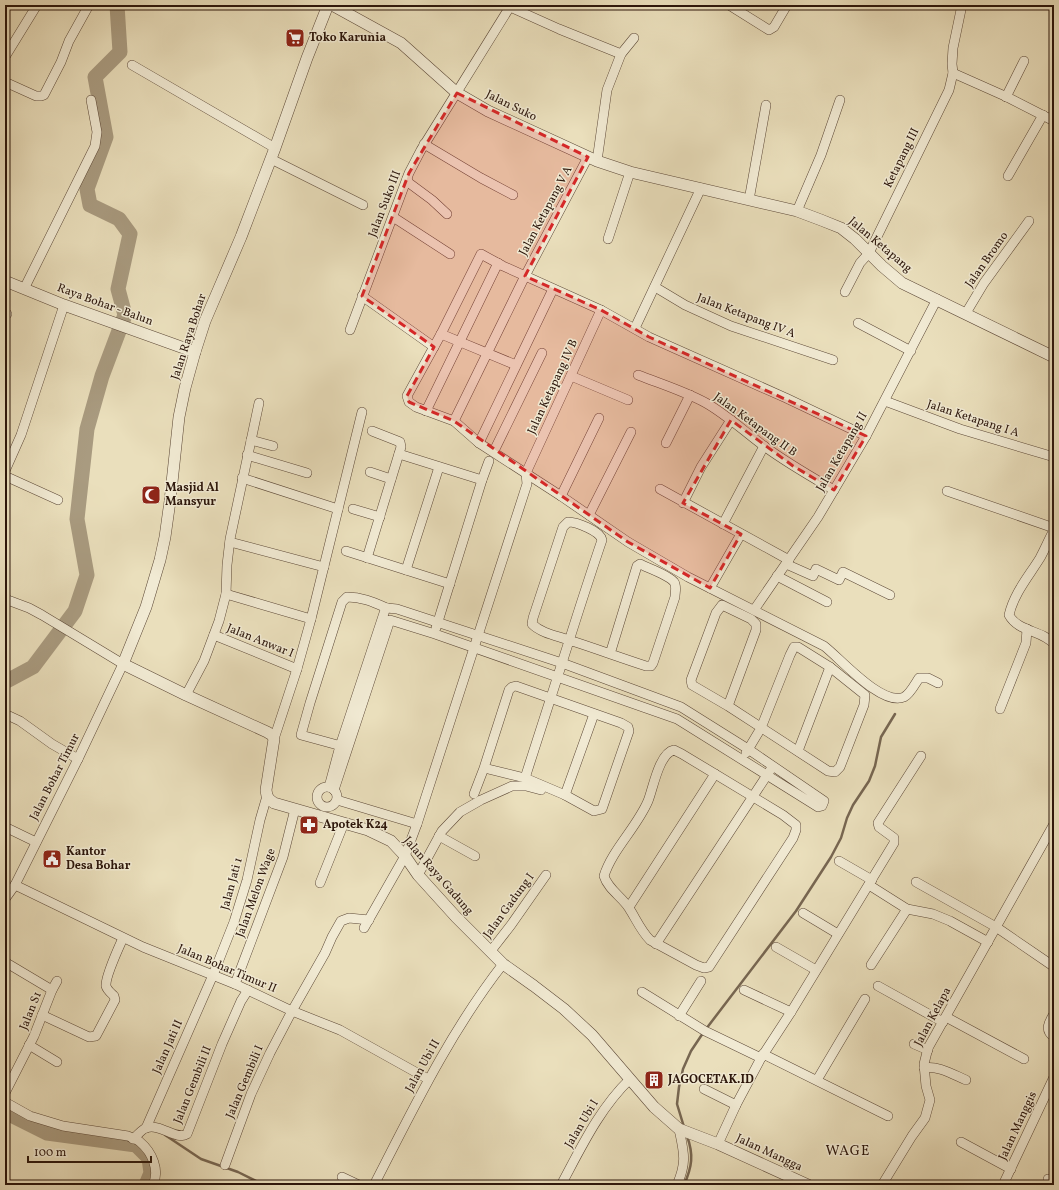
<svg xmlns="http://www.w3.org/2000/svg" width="1059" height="1190" font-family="Vollkorn,serif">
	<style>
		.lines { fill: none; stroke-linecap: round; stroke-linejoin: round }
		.stream { stroke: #776651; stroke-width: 2.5 }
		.river { stroke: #a99b80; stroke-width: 15 }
		.minor-casing { stroke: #5c4837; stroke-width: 10 }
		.tertiary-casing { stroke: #5c4837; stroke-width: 12 }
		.minor { stroke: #f1ead3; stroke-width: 9 }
		.tertiary { stroke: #f1ead3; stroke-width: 11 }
		.marked { fill: #d62828; fill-opacity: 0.2; stroke: #d62828; stroke-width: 3; stroke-dasharray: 8 5; stroke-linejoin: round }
		.labels { text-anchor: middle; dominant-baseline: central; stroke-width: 3; stroke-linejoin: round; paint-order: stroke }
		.poi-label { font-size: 12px; font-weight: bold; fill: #2c160b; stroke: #f1ead3; text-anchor: start }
		.street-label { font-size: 12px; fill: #2c160b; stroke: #f1ead3 }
		.quarter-label { font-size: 14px; letter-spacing: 1px; fill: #2c160b; stroke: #f1ead3 }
	</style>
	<rect width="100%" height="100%" fill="#eadfbc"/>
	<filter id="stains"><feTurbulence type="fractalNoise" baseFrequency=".005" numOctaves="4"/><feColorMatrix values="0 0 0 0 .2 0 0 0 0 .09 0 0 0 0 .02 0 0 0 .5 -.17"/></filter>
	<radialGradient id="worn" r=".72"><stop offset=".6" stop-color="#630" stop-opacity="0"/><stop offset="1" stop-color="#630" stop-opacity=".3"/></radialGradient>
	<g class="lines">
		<g class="stream">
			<polyline points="706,1029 796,911 831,857 841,838 847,818 853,805 869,781 875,766 881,737 895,714"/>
			<polyline points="684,1127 677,1104 679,1087 683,1069 691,1051 703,1033"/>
			<polyline points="165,1135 201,1159 238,1172 264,1185"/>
			<path d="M684 1185C692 1167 694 1155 687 1136"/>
		</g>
		<g class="river">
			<polyline points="5,682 33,667 75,611 87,575 77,519 87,429 102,376 125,315 118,289 130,234 119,219 90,205 87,189 106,137 95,77 120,52 117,5"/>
			<polyline points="5,1112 47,1133 136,1145 149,1158 151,1173 146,1185"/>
		</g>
		<g class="minor-casing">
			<g id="minor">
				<polyline points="729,5 769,30 774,27 787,5"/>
				<polyline points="510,7 559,29 621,54"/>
				<polyline points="5,57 37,5"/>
				<polyline points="132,65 275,148"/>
				<polyline points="953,73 1007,97 1052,120"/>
				<polyline points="5,82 36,96 41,96 44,95 61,62 69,41 89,5"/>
				<polyline points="1006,97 1024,61"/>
				<polyline points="424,144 481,178 513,195"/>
				<polyline points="271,159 363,205"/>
				<polyline points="597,161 607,90 621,54 634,38"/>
				<polyline points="1008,176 1043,115"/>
				<polyline points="407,179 409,183 432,200 447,214"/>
				<polyline points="749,200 766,105"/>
				<polyline points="797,211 821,155 840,100"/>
				<polyline points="393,217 450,254"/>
				<polyline points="608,239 630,172"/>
				<polyline points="655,287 685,305 731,326 833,360"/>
				<polyline points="24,289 95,146 97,132 91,100"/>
				<polyline points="845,292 860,263 869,253 949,90 953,73 952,64 953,48 962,5"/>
				<polyline points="362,296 434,347"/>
				<polyline points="5,313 7,314"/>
				<polyline points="966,313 984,283 1029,221"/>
				<polyline points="858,323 911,351"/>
				<polyline points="635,328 701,188"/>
				<polyline points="350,330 409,173 421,150 511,5"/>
				<polyline points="441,334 516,365"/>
				<path d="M638 375C661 384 684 391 706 403 727 415 745 432 764 446 787 463 810 476 834 490"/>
				<polyline points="571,376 628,400"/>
				<polyline points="885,401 960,429 1054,457"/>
				<polyline points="426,411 498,263"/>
				<polyline points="454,421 525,276 588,157"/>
				<path d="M866 436 786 398 649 337 601 310 503 266 481 254 441 334 407 396 409 402 416 407 454 421 479 443 561 496 628 542 688 577 824 646C840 658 882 707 904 697 910 694 915 684 919 678H928L938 683"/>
				<polyline points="251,440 273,446"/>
				<polyline points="479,443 553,289"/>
				<polyline points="666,443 690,395"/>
				<polyline points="494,451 542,353"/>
				<polyline points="399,454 482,480"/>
				<polyline points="247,455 307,473"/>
				<polyline points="5,471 21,435 64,305"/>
				<polyline points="370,472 391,479"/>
				<polyline points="5,476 58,500"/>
				<polyline points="242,478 338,509"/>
				<polyline points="660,489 789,560"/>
				<polyline points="947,491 1054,528"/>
				<polyline points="561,496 599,418"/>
				<polyline points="683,503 701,467 731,420"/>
				<polyline points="353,509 380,517"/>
				<polyline points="589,515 631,432"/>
				<polyline points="723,524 764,446"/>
				<path d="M1054 530C1049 539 1045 549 1040 558 1029 576 1014 593 1009 615 1018 632 1042 630 1054 644"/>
				<polyline points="230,542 324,567"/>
				<polyline points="346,551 450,584"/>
				<polyline points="367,558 401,447 400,442 372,431"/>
				<polyline points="786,564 813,576 816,569 839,580 843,572 890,595"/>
				<polyline points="406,570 439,467"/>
				<polyline points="777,576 827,602"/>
				<polyline points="710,588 741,534"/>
				<polyline points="226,594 311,619"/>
				<polyline points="5,599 29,608 42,615 123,664 78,759 15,885 5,899"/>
				<polyline points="754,610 818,517 866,436 937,299"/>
				<polyline points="436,628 482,480 489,461"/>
				<polyline points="214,635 297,669"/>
				<polyline points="186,695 204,661 219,621 226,594 227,565 230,539 259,403"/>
				<polyline points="728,706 756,630 756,624 751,619 722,605 716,613 691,680 692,685 728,706 828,771 835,772 840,767 864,705 865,695 830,667 798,647 794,647 790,655 761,728 746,753"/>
				<polyline points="1000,709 1026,643 1027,629"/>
				<polyline points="5,714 20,721 52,744 78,759"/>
				<polyline points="274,739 297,669 311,619 362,412"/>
				<path d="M345 747 301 735 310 703 342 602 347 597C362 597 373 602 387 608"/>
				<path d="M674 750 682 754 783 815 796 825V830L793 838 709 967 704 968 696 965 650 940C641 931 636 919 629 908 622 897 608 889 604 876 612 850 637 827 648 801 653 789 659 753 674 750Z"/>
				<polyline points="798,751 830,667"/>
				<path d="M525 778 562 663C575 622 588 581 602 540 600 531 577 522 568 522L563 527 533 618 532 624C542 634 559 636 572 641 597 649 621 658 646 666H651L653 663 675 597C675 592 677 586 674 582 669 575 648 568 640 564L637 566 610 654"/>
				<polyline points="329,787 340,746 385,610 387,608 397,609 562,663 681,707 748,749 824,801 822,806 818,807 677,719 435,634 390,620 334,790"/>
				<circle cx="327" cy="797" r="10"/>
				<polyline points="474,794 484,768 509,690 512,687 516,686 621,723 628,727 629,731 602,809 594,811 565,795 525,778 484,768"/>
				<polyline points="565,795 594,714"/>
				<polyline points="337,800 417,824"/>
				<polyline points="5,827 36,842"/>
				<polyline points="439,836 475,856"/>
				<polyline points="839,861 872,880"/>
				<polyline points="418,875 442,831 460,812 481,800 512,786 526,786 541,790"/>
				<polyline points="916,882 996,927 1053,966"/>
				<polyline points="320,883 344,823"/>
				<polyline points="15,885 143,947 235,984 292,1011 340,1030 428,1079"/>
				<polyline points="869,885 907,909 933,914 950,921 988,942"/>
				<polyline points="629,907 715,774"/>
				<polyline points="803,913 838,934"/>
				<polyline points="364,928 405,856 417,824 527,484 526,473 601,310"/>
				<polyline points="656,944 771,769"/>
				<polyline points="776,947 816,970"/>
				<polyline points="490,952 511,925 546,875"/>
				<polyline points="5,962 52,990"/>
				<polyline points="871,965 907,909"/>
				<polyline points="235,984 283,857 295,809"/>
				<polyline points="878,986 943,1022"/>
				<polyline points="744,990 791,1012"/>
				<polyline points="642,992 705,1031 761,1058"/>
				<path d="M1054 1014C1049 1022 1044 1030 1054 1037"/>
				<path d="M42 1015 89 1037 96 1036 115 1000 114 996C111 993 107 990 106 986 105 977 119 947 123 938"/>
				<polyline points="679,1016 701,981"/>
				<polyline points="946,1017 1024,1059"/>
				<polyline points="914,1044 928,1050"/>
				<polyline points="29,1045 57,1062"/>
				<polyline points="763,1054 888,1116"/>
				<path d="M924 1068C938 1065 954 1075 966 1080"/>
				<polyline points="817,1080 865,999"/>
				<polyline points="704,1089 736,1105"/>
				<polyline points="5,1093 34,1036 52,990 57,981"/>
				<path d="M5 1102 30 1116 63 1126 128 1136C132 1138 137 1139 140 1142 152 1152 160 1170 153 1185"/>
				<polyline points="146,1128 213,975 234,922 247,880 260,820 267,796"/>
				<path d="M133 1139C137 1136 142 1129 146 1128 161 1123 176 1141 187 1134L222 1044 241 1001 248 990"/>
				<polyline points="961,1142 1011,1169"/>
				<polyline points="718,1144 736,1105 761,1058 791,1012 894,843 894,838 879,827 878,823 921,756"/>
				<polyline points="225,1165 251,1094 270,1053 292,1011 325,953 332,937 341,921 349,918 369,920"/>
				<polyline points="342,1177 359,1185"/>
				<polyline points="1048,1179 1054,1181"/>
				<path d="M374 1185C413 1109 450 1032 503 964"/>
				<path d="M561 1185C581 1148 599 1109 630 1079"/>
				<path d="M677 1185C687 1162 684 1153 679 1129"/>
				<polyline points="882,1185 912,1136 925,1118 930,1100 926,1086 924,1064 928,1048 1054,824"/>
				<polyline points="1003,1185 1054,1077"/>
			</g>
		</g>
		<g class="tertiary-casing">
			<g id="tertiary">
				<polyline points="328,5 307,58 275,148 241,237 205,321 195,352 185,388 179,417 170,501 165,537 160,560 146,607 123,664 186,695 267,732 272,735 274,739 266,790 267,796 270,800 274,803 368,830 391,841 405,856 418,875 456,917 503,964 534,986 564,1009 592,1035 654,1107 679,1129 718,1144 808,1185"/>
				<polyline points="332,5 401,43 457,93 488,111 597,161 630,172 797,211 821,220 841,228 855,239 882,266 902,283 1054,357"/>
				<polyline points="5,281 64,305 195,352"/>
			</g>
		</g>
		<use href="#minor" class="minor"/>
		<use href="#tertiary" class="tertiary"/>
	</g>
	<path class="marked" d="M457 93 588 157 525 276 601 310 649 337 866 436 834 490 793 466 731 420 683 503 741 534 710 588 628 542 454 421 409 402 407 396 434 347 362 296 409 173Z"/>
	<defs>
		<g id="supermarket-square" transform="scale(1)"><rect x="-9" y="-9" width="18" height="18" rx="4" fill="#8f2418" stroke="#f1ead3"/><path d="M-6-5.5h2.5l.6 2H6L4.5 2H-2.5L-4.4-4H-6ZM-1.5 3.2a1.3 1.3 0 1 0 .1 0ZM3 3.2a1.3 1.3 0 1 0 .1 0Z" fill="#fff"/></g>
		<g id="mosque-square" transform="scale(1)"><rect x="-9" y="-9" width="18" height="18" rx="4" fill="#8f2418" stroke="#f1ead3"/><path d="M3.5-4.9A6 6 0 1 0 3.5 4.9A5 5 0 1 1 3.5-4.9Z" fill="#fff"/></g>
		<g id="pharmacy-square" transform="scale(1)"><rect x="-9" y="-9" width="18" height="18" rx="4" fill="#8f2418" stroke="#f1ead3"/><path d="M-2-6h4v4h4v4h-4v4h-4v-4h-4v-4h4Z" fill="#fff"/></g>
		<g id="civic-square" transform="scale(1)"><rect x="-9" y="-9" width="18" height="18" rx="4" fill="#8f2418" stroke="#f1ead3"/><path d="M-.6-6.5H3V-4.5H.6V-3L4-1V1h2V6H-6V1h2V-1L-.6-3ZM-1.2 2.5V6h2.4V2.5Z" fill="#fff"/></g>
		<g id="building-square" transform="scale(1)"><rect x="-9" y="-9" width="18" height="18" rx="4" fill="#8f2418" stroke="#f1ead3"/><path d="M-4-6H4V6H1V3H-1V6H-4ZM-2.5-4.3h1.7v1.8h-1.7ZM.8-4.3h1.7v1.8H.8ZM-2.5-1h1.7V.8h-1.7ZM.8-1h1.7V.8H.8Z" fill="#fff"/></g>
	</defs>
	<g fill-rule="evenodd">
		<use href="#supermarket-square" x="295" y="38"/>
		<use href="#mosque-square" x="151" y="495"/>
		<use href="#pharmacy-square" x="309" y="825"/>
		<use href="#civic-square" x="52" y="859"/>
		<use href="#building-square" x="654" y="1080"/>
	</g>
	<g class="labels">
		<g class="poi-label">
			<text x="309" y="38">Toko Karunia</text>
			<text x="165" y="488">Masjid Al<tspan x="165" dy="14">Mansyur</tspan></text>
			<text x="323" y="825">Apotek K24</text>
			<text x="66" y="852">Kantor<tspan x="66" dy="14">Desa Bohar</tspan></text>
			<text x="668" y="1080">JAGOCETAK.ID</text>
		</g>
		<g class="street-label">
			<text transform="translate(511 106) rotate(26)">Jalan Suko</text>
			<text transform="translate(902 158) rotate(-64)">Ketapang III</text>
			<text transform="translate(385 204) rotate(-69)">Jalan Suko III</text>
			<text transform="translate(546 211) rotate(-62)">Jalan Ketapang V A</text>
			<text transform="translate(880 245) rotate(40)">Jalan Ketapang</text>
			<text transform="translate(987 260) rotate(-55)">Jalan Bromo</text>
			<text transform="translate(105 305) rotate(20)">Raya Bohar - Balun</text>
			<text transform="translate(746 316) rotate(21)">Jalan Ketapang IV A</text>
			<text transform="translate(189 337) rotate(-72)">Jalan Raya Bohar</text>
			<text transform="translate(553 387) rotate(-65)">Jalan Ketapang IV B</text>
			<text transform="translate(973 419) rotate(18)">Jalan Ketapang I A</text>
			<text transform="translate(755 425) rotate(36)">Jalan Ketapang II B</text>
			<text transform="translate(842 452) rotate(-60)">Jalan Ketapang II</text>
			<text transform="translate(260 641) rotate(22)">Jalan Anwar I</text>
			<text transform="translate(55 777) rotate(-63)">Jalan Bohar Timur</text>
			<text transform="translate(438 876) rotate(49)">Jalan Raya Gadung</text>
			<text transform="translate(232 884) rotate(-75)">Jalan Jati 1</text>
			<text transform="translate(256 893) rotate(-70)">Jalan Melon Wage</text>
			<text transform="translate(509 906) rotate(-54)">Jalan Gadung I</text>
			<text transform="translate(227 969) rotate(23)">Jalan Bohar Timur II</text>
			<text transform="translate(31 1011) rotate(-68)">Jalan S1</text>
			<text transform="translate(933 1017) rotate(-62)">Jalan Kelapa</text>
			<text transform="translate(168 1047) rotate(-66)">Jalan Jati II</text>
			<text transform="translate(423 1066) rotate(-61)">Jalan Ubi II</text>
			<text transform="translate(245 1082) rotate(-67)">Jalan Gembili I</text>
			<text transform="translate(193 1085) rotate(-68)">Jalan Gembili II</text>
			<text transform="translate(582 1124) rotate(-59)">Jalan Ubi I</text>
			<text transform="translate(1018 1126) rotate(-65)">Jalan Manggis</text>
			<text transform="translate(769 1153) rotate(25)">Jalan Mangga</text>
		</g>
		<g class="quarter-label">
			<text x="848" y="1151">WAGE</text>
		</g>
	</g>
	<rect width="1059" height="1190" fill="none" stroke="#eadfbc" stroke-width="20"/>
	<rect x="6" y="6" width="1047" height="1178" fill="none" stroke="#2c160b" stroke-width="2"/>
	<rect x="10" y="10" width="1039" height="1170" fill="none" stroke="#2c160b"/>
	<path d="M28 1156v6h123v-6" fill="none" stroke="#2c160b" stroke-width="2"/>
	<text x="34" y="1156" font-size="12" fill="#2c160b" stroke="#f1ead3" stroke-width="3" paint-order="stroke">100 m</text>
	<rect width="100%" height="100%" filter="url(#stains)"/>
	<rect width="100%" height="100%" fill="url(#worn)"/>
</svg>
